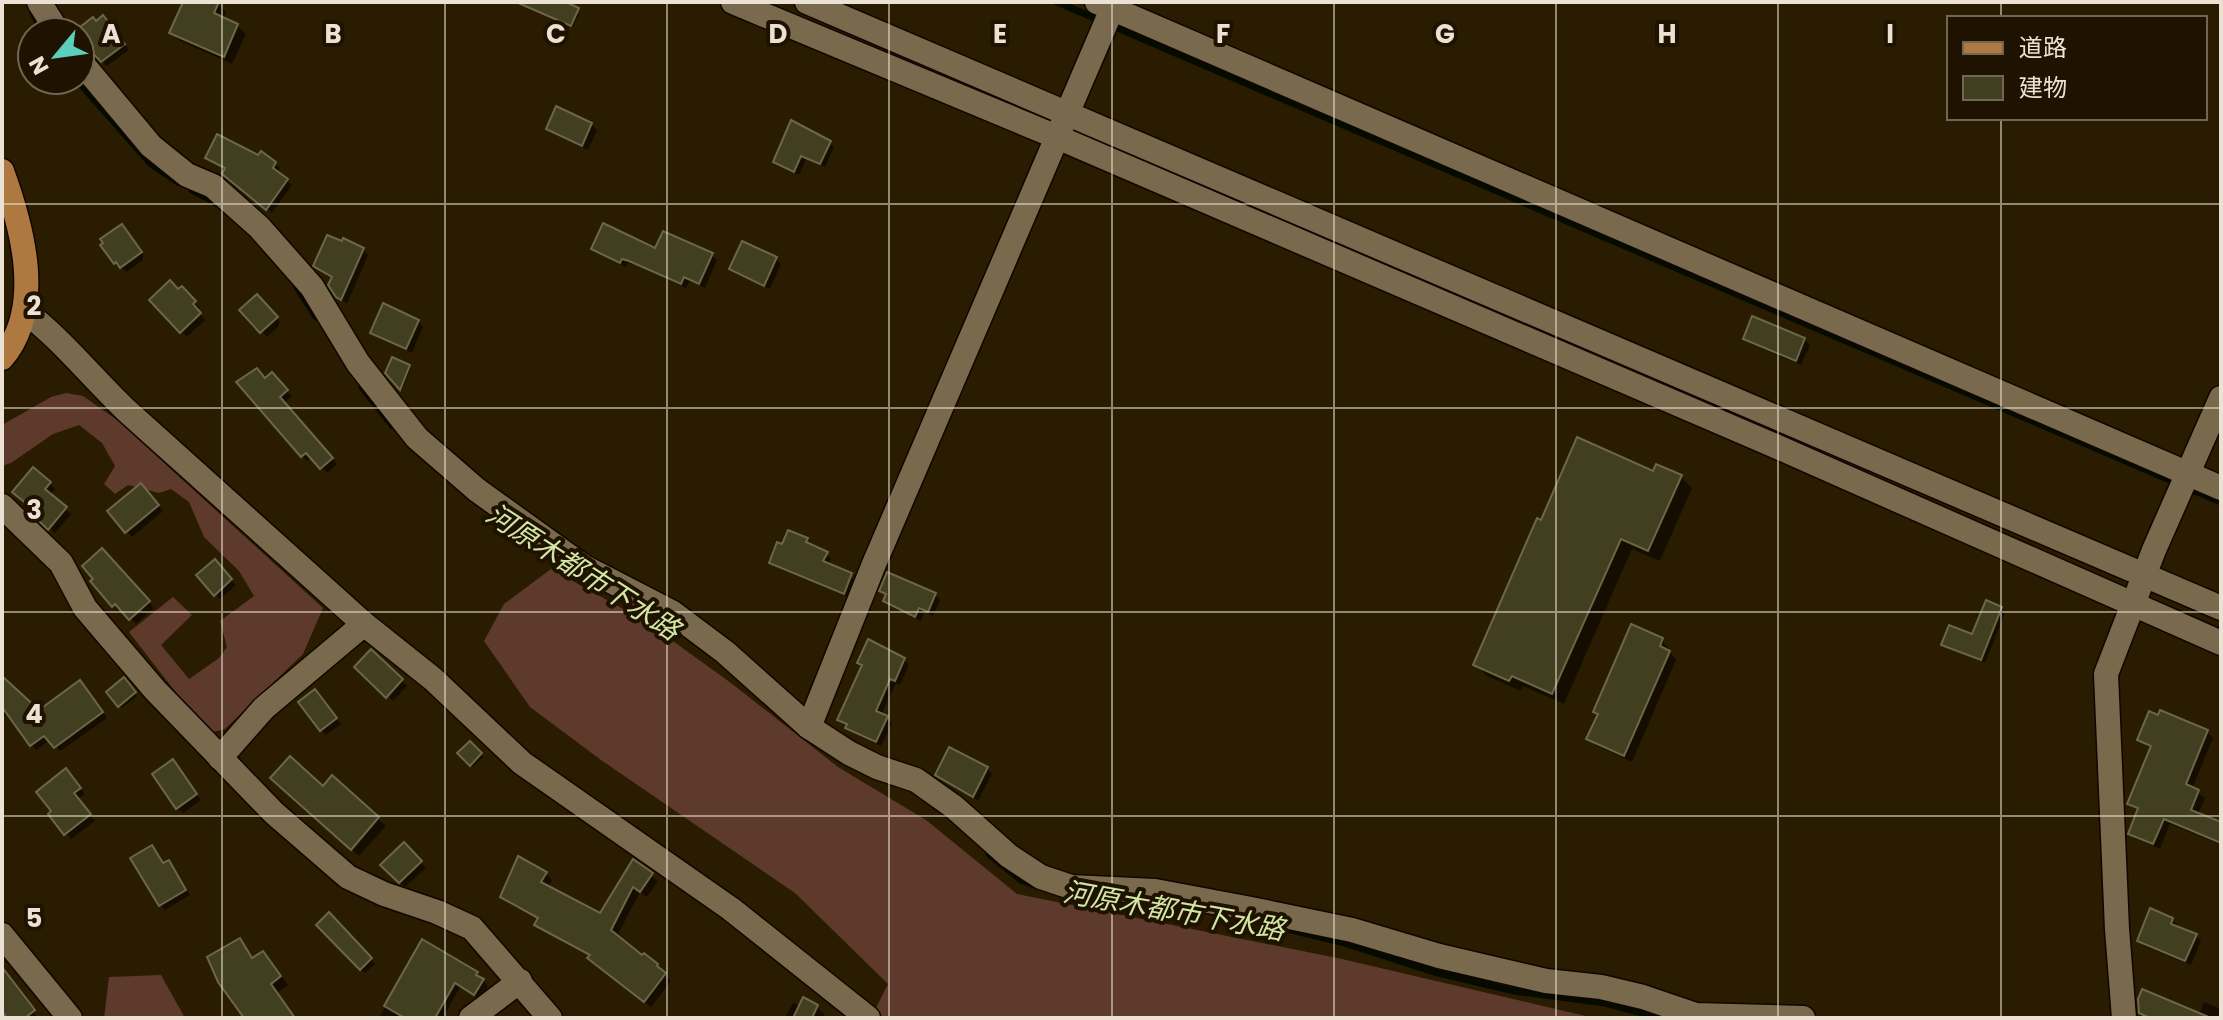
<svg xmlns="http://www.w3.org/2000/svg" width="2223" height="1020" font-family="Poppins,'Noto Sans JP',sans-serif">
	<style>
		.forest { fill: #5e3a2c }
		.shadow { fill: #0007 }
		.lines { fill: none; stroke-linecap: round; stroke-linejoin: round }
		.stream { stroke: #060b00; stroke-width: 7 }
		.building { fill: #423e20; stroke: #6b6748; stroke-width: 2 }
		.minor-casing { stroke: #110600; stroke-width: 27 }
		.major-casing { stroke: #110600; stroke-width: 27 }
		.minor { stroke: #79694d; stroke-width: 24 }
		.major { stroke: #ad7940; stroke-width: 24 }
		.grid { fill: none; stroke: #ebe2d3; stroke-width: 2; stroke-opacity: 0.55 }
		.labels { text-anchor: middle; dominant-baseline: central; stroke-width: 8; stroke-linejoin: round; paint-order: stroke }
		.water-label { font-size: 28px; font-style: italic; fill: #d1e5a5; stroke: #1f1200 }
		.grid-label { font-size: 26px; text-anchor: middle; font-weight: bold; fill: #ebe2d3; stroke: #1f1200; stroke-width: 8; stroke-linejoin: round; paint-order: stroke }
	</style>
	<rect width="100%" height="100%" fill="#291c01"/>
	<g class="forest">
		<polygon points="66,393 83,396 117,420 323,608 303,654 225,729 213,732 177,694 129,632 173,597 192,615 161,645 189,679 219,658 227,647 220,621 254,596 239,571 204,537 189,502 171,489 159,493 128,485 115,494 104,484 115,466 102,443 79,425 53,434 11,463 2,466 2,425 51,397"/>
		<polygon points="551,569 645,621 731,683 838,767 926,820 1017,894 1342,959 1594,1018 871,1018 888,984 795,893 601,760 530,707 484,641 504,604"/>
		<polygon points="161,975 185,1018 104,1018 109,977"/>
	</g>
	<g class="shadow">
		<polygon points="185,2 218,4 226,12 223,20 237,26 246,34 232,64 180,41 171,32"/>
		<polygon points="538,2 556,2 577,12 579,14 573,27 537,11"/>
		<polygon points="93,20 96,23 108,23 129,50 107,66 84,45 80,40 80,32 76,32"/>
		<polygon points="591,124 597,130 588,150 554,134 548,129"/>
		<polygon points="830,143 834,147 825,167 806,159 799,175 775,162"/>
		<polygon points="260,154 275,164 280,168 277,173 292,185 272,213 229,178 227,170 208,158"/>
		<polygon points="127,231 143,254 143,260 127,272 115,263 103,246"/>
		<polygon points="363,249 368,255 347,304 337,296 333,278 321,271"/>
		<polygon points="593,249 712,255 717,260 705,288 690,281 686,288 636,265 628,263 626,267 599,254"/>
		<polygon points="776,259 781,264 770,289 736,274 731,269"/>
		<polygon points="181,289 200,308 197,311 205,320 187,337 151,301"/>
		<polygon points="257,297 279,320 279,326 267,337 242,310"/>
		<polygon points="418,321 423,327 412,353 378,338 372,333"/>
		<polygon points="1745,339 1804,339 1810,345 1801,365 1751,344"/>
		<polygon points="409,366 411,368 402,390 399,387"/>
		<polygon points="272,375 292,396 284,403 337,464 327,473 312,457 307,461 302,456 239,382 266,381"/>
		<polygon points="1654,473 1681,477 1692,488 1660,561 1632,549 1564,704 1523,686 1521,691 1487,676 1475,664 1542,522"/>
		<polygon points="50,484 55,489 50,495 71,514 55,533 33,512 35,510 20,497"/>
		<polygon points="146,491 163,511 132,537 110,512"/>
		<polygon points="806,540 810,546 831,558 828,565 856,580 848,597 776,567 771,562 783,546"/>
		<polygon points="102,551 154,608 136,624 122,608 118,611 113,605"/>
		<polygon points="214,562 236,585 220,599 198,576"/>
		<polygon points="882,590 935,595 940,600 933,616 924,612 921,621 891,606"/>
		<polygon points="2001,609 2005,613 1985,663 1948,648 1944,644 1973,637"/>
		<polygon points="1662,640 1676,660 1632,762 1597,746 1589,739 1599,715 1595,711"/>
		<polygon points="371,652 407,686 393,701 357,667"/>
		<polygon points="904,660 909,665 900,685 896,683 881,715 892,723 881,746 853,733 840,720 864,667 859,662"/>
		<polygon points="2,679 39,712 85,687 107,718 60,751 50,740 36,750 8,712 2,719"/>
		<polygon points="124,680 137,696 122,708 109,692"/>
		<polygon points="320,697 341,724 326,735 321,730"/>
		<polygon points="2207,732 2213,738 2192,789 2205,798 2198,815 2221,824 2221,845 2170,824 2160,849 2137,839 2130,833 2139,810 2130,803 2152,749 2139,740"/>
		<polygon points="470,743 483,757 473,767 460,753"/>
		<polygon points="178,767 201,800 183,813 177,808"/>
		<polygon points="987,768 992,774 978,801 937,774"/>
		<polygon points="71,776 85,794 78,799 95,821 71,839 50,814"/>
		<polygon points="332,778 386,826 359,856 280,786 323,789"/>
		<polygon points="404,845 426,868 405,887 383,865"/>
		<polygon points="152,847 164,865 169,862 174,867 190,895 165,910 160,905"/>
		<polygon points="634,862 658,881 647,897 640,892 616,938 657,966 671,981 651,1007 596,965 589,958 591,957 543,931 537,925 539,920 509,903 502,897 546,874 552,880 548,888 601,916"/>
		<polygon points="329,915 375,964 365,973 319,925"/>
		<polygon points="2172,920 2178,925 2176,928 2196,936 2201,941 2191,965 2144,946 2139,941"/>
		<polygon points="240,940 254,959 263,953 271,961 288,985 277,993 295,1018 246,1018"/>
		<polygon points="422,942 477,973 488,986 480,999 460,987 443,1018 379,1018"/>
		<polygon points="2,968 38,1018 2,1018"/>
		<polygon points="2204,1002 2221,1009 2221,1018 2146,1018 2141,1012 2199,1015"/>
		<polygon points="793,1003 801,1006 817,1007 825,1015 824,1018 785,1018"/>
	</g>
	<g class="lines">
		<g class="stream">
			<polyline points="1057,2 2221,502"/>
			<polyline points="33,12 42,32"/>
			<polyline points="77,80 151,164 178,182"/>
			<polyline points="192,190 216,203"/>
			<polyline points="297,287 316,317"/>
			<polyline points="362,387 392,425"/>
			<polyline points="989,854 1021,880 1034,885"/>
			<polyline points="1266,924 1341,942 1434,972 1514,991 1605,1003 1660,1018"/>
		</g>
	</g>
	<g class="building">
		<polygon points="183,2 219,2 214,13 238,24 224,57 169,33"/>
		<polygon points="516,2 566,2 579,8 571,26"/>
		<polygon points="103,15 125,44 101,62 91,51 80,46 80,27 93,17 96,21"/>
		<polygon points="556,106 592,123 582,146 546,129"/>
		<polygon points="791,120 831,141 820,164 801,156 794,172 773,162"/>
		<polygon points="217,134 258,155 261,151 276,162 273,168 288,179 266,210 222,174 225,168 205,158"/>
		<polygon points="603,223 655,248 663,231 713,253 699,284 684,277 681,284 629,261 622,259 620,263 591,249"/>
		<polygon points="122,224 142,252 120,268 116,262 114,264 100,245 103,243 100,239"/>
		<polygon points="327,235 342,241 343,238 364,248 341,300 336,297 328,285 332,277 313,266"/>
		<polygon points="742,241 777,257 764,286 729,269"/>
		<polygon points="170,280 178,289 182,286 196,301 193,304 201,313 180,333 149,300"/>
		<polygon points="257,294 278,317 260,333 239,310"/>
		<polygon points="383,303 419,320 406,349 370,333"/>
		<polygon points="1752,316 1805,338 1796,361 1743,339"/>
		<polygon points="392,357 410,365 400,390 385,373"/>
		<polygon points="257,368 265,378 272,372 288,390 280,397 333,458 320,469 306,453 301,457 236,382"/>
		<polygon points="1577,437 1653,471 1656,464 1682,475 1648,551 1621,539 1552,694 1512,676 1509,681 1473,665 1537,518 1541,520"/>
		<polygon points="33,467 51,482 45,489 67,507 48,530 30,512 33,509 12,492"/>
		<polygon points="141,483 159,505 125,533 107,511"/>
		<polygon points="788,530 808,538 806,542 828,552 823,561 852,573 844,594 769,563 777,542 782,544"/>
		<polygon points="102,548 150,601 129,620 115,604 112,607 90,581 93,579 82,566"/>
		<polygon points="215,559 232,579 214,596 196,575"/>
		<polygon points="887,572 936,593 928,612 919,608 915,617 883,601 886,594 879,591"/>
		<polygon points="1986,600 2002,607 1981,660 1941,645 1949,625 1972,634"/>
		<polygon points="1631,624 1663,638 1660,646 1670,651 1624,756 1586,739 1598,714 1593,712"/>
		<polygon points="868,639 905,658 895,681 890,679 876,711 888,716 876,742 845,728 847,724 837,720 862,665 857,663"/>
		<polygon points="371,649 403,679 386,698 354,667"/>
		<polygon points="2,676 39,710 80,680 103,712 54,748 44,736 30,746 2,707"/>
		<polygon points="124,677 136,692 118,707 106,692"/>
		<polygon points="315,689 337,718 320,731 298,702"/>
		<polygon points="2160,710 2208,730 2186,784 2199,790 2191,810 2221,822 2221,843 2164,819 2153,844 2128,834 2138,808 2127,804 2151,746 2137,740 2149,711 2158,715"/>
		<polygon points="470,741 482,753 470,766 457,753"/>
		<polygon points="949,747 988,767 973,797 935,775"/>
		<polygon points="290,756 323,786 332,775 379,817 351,850 270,778"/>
		<polygon points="173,759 197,794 176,809 152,774"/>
		<polygon points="66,768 81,788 74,793 91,814 64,835 48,814 51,811 36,792"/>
		<polygon points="404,842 422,861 399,883 380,865"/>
		<polygon points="152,845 163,863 169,860 186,890 159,906 130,858"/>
		<polygon points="518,856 547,872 541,882 600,913 633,859 653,873 640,892 633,887 611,930 642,955 644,953 658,964 657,966 666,973 644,1002 587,958 590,955 534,925 538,918 500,897"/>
		<polygon points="2150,908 2173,918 2171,924 2197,934 2185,961 2137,941"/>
		<polygon points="329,912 372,958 360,970 316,925"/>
		<polygon points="240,938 252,958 263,951 281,976 271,984 295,1018 244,1018 218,982 207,957"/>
		<polygon points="422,939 478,972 476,975 484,979 474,995 455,983 435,1018 405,1018 384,1006"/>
		<polygon points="2,967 35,1010 25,1018 7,1018 2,1011"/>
		<polygon points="2142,989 2211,1018 2150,1018 2139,1013 2138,999"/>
		<polygon points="803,997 818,1005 812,1018 793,1018"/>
	</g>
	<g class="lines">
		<g class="minor-casing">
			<g id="minor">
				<polyline points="39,2 58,32"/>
				<polyline points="733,2 1057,137 1773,445 2221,643"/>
				<polyline points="807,2 2221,608"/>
				<polyline points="1097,2 2221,488"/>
				<polyline points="80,61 151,146 187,175 213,186 259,227 312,287 358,363 417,438 477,490 584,567 673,613 725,652 809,727 849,753 877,767 916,780 954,807 1009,856 1041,877 1071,887 1155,891 1251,909 1352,930 1439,956 1546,981 1601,987 1643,997 1696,1015 1803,1018"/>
				<path d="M24 311C62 339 92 378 127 411L364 624 433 679 522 763 731 909 868 1018"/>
				<polyline points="2,506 61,563 85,608 155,690 274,813 348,877 384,894 437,912 472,928 550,1018"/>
				<polyline points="809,727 874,564 1115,2"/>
				<polyline points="220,758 264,708 364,624"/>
				<polyline points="2,935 70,1018"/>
				<polyline points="471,1018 520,981"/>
				<polyline points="2124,1018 2117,929 2106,674 2154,550 2221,398"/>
			</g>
		</g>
		<g class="major-casing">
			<path id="major" d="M2 171C22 226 45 308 2 358"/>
		</g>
		<use href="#minor" class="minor"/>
		<use href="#major" class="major"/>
	</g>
	<path class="grid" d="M222 2V1018M445 2V1018M667 2V1018M889 2V1018M1112 2V1018M1334 2V1018M1556 2V1018M1778 2V1018M2001 2V18M2001 118V1018M2 204H2221M2 408H2221M2 612H2221M2 816H2221"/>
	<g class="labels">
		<g class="water-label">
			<text transform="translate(583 572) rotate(33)">河原木都市下水路</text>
			<text transform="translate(1174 911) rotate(10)">河原木都市下水路</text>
		</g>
	</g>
	<g class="grid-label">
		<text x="111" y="43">A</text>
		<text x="333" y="43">B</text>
		<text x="556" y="43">C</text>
		<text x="778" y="43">D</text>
		<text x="1000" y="43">E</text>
		<text x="1223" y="43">F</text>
		<text x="1445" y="43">G</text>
		<text x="1667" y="43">H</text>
		<text x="1890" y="43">I</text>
		<text x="34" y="315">2</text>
		<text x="34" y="519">3</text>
		<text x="34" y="723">4</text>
		<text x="34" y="927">5</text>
	</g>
	<rect width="2223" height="1020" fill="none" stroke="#ebe2d3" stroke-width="8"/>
	<rect x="1947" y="16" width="260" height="104" fill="#1f1200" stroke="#716554" stroke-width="2"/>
	<rect x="1963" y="42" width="40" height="12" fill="#ad7940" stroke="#716554" stroke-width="2"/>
	<text x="2019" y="56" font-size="24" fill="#ebe2d3">道路</text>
	<rect x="1963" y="76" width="40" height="24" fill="#423e20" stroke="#716554" stroke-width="2"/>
	<text x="2019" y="96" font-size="24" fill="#ebe2d3">建物</text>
	<g transform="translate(56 56) rotate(241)"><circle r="38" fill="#1f1200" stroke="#716554" stroke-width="2"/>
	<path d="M0-6L14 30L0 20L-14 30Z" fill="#5bcebc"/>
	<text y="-12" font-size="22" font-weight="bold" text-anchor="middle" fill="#ebe2d3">N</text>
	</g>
</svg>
